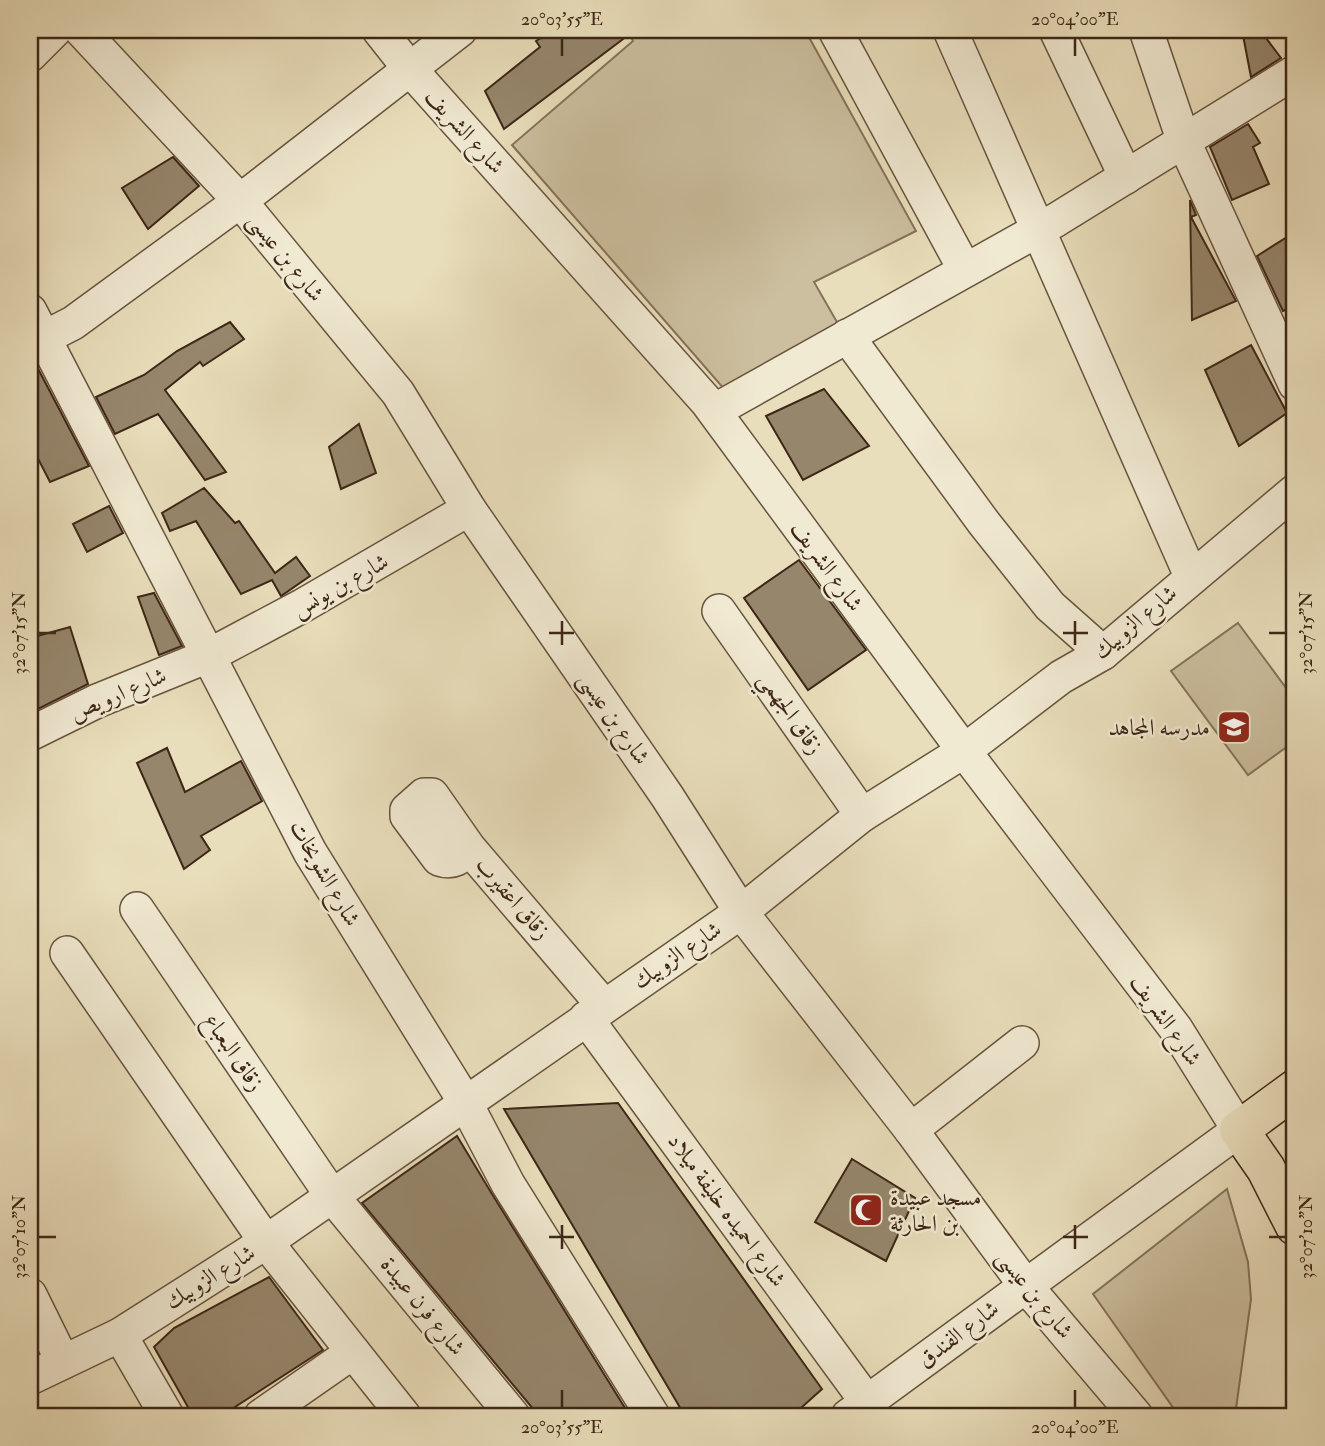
<svg xmlns="http://www.w3.org/2000/svg" width="1325" height="1446" font-family="'IM FELL Double Pica',Amiri,serif">
	<style>
		.green { fill: #ccbf9f; stroke: #84725a; stroke-width: 2 }
		.building { fill: #96866c; stroke: #3d2616; stroke-width: 2 }
		.lines { fill: none; stroke-linecap: round; stroke-linejoin: round }
		.minor-casing { stroke: #68543f; stroke-width: 36 }
		.major-casing { stroke: #3d2616; stroke-width: 41 }
		.minor { stroke: #f1ead3; stroke-width: 33 }
		.major { stroke: #e9debb; stroke-width: 38 }
		.ticks { fill: none; stroke: #3d2616; stroke-width: 2.5 }
		.labels { text-anchor: middle; dominant-baseline: central; stroke-width: 5; stroke-linejoin: round; paint-order: stroke }
		.street-label { font-size: 23px; fill: #3d2616; stroke: #f1ead3 }
		.poi-label { font-size: 23px; fill: #3d2616; stroke: #f1ead3; text-anchor: end }
		.neatline { fill: none; stroke: #3d2616; stroke-width: 2.5 }
		.ticks-label { font-size: 18px; text-anchor: middle; fill: #3d2616 }
	</style>
	<rect width="100%" height="100%" fill="#e9debb"/>
	<filter id="stains"><feTurbulence type="fractalNoise" baseFrequency=".00286" numOctaves="4"/><feColorMatrix values="0 0 0 0 .2 0 0 0 0 .09 0 0 0 0 .02 0 0 0 .5 -.17"/></filter>
	<radialGradient id="worn" r=".72"><stop offset=".6" stop-color="#630" stop-opacity="0"/><stop offset="1" stop-color="#630" stop-opacity=".3"/></radialGradient>
	<g class="green">
		<polygon points="628,30 805,30 916,231 814,282 841,329 725,390 512,145 633,41"/>
		<polygon points="1238,623 1295,700 1295,741 1248,775 1171,671"/>
		<polygon points="1227,1189 1248,1262 1251,1299 1235,1416 1179,1416 1093,1294"/>
	</g>
	<g class="building">
		<polygon points="555,30 635,30 504,129 485,91 540,47 536,41"/>
		<polygon points="1242,30 1260,30 1281,58 1251,77"/>
		<polygon points="1248,124 1260,143 1253,147 1269,184 1232,200 1210,147"/>
		<polygon points="173,157 199,186 148,229 122,188"/>
		<polygon points="1190,200 1196,215 1191,217 1236,301 1192,320"/>
		<polygon points="1295,232 1295,304 1283,311 1257,256"/>
		<polygon points="230,322 244,339 203,366 200,362 165,390 226,472 205,480 158,414 115,434 96,397 144,375 177,351"/>
		<polygon points="1251,345 1287,413 1239,446 1205,370"/>
		<polygon points="35,363 89,466 50,482 30,443 30,364"/>
		<polygon points="824,389 869,446 803,480 766,416"/>
		<polygon points="359,424 376,473 341,489 329,447"/>
		<polygon points="204,488 235,523 239,521 275,573 296,557 310,576 281,596 272,580 241,594 196,521 170,531 162,513"/>
		<polygon points="109,506 123,533 87,552 73,524"/>
		<polygon points="799,560 866,650 808,690 744,598"/>
		<polygon points="154,593 182,646 159,655 138,597"/>
		<polygon points="70,627 88,684 30,713 30,638"/>
		<polygon points="167,748 185,792 241,761 262,801 201,836 210,850 184,869 137,763"/>
		<polygon points="618,1103 822,1389 792,1416 685,1416 504,1109"/>
		<polygon points="457,1136 492,1194 630,1416 539,1416 362,1203"/>
		<polygon points="852,1159 915,1198 886,1261 815,1222"/>
		<polygon points="269,1277 323,1350 221,1416 193,1416 154,1347 174,1328"/>
	</g>
	<g class="lines">
		<g class="minor-casing">
			<g id="minor">
				<polyline points="81,30 240,201 398,393 469,509 667,796 741,912 911,1130 1025,1285 1136,1416"/>
				<polyline points="379,30 409,68 707,402 964,751 1176,1029 1239,1130 848,1416"/>
				<polyline points="835,30 965,270"/>
				<polyline points="950,30 1191,576"/>
				<polyline points="1056,30 1126,177"/>
				<polyline points="1146,30 1184,142 1295,384"/>
				<polyline points="30,55 55,30"/>
				<polyline points="30,311 310,852 465,1102 508,1184 653,1416"/>
				<polyline points="847,336 984,523 1050,606 1103,653"/>
				<polyline points="30,345 73,323 240,201 460,30"/>
				<polyline points="714,411 1056,220 1295,72"/>
				<polyline points="719,611 862,815"/>
				<polyline points="30,734 97,701 208,656 302,606 469,509"/>
				<path d="M469 848C460 858 453 864 439 859L407 816V810L424 795H432L469 848 603 1005"/>
				<polyline points="137,909 332,1196 513,1416"/>
				<polyline points="67,953 266,1242 404,1416"/>
				<polyline points="586,1018 867,1402"/>
				<polyline points="911,1130 1022,1043"/>
				<polyline points="30,1295 63,1362"/>
				<polyline points="120,1335 167,1416"/>
				<polyline points="30,1378 120,1335 266,1242 741,912 862,815 964,751 1061,677 1103,653 1295,491"/>
				<polyline points="261,1416 353,1352"/>
			</g>
		</g>
		<g class="major-casing">
			<polyline id="major" points="1295,1089 1239,1130 1266,1169 1295,1226"/>
		</g>
		<use href="#minor" class="minor"/>
		<use href="#major" class="major"/>
	</g>
	<path class="ticks" d="M562 38V56M1075 38V56M562 621V645M1075 621V645M38 633H56M549 633H574M1063 633H1088M1269 633H1286M562 1225V1249M1075 1225V1249M38 1237H56M549 1237H574M1063 1237H1088M1269 1237H1286M562 1390V1408M1075 1390V1408"/>
	<defs>
		<g id="school-square" transform="scale(1.75)"><rect x="-9" y="-9" width="18" height="18" rx="4" fill="#8f2418" stroke="#f1ead3"/><path d="M0-5L7-2L0 1L-7-2ZM-4 1L0 2.5L4 1V4Q0 6-4 4Z" fill="#fff"/></g>
		<g id="mosque-square" transform="scale(1.75)"><rect x="-9" y="-9" width="18" height="18" rx="4" fill="#8f2418" stroke="#f1ead3"/><path d="M3.5-4.9A6 6 0 1 0 3.5 4.9A5 5 0 1 1 3.5-4.9Z" fill="#fff"/></g>
	</defs>
	<g fill-rule="evenodd">
		<use href="#school-square" x="1234" y="727"/>
		<use href="#mosque-square" x="866" y="1210"/>
	</g>
	<g class="labels">
		<g class="street-label">
			<text transform="translate(465 131) rotate(48)">شارع الشريف</text>
			<text transform="translate(286 257) rotate(51)">شارع بن عيسى</text>
			<text transform="translate(827 566) rotate(54)">شارع الشريف</text>
			<text transform="translate(340 585) rotate(-29)">شارع بن يونس</text>
			<text transform="translate(1135 622) rotate(-40)">شارع الزوبيك</text>
			<text transform="translate(118 694) rotate(-23)">شارع ارويص</text>
			<text transform="translate(791 713) rotate(55)">زقاق الجهمي</text>
			<text transform="translate(614 718) rotate(55)">شارع بن عيسى</text>
			<text transform="translate(325 873) rotate(60)">شارع الشويخات</text>
			<text transform="translate(513 898) rotate(49)">زقاق اعقيرب</text>
			<text transform="translate(677 955) rotate(-34)">شارع الزوبيك</text>
			<text transform="translate(1166 1020) rotate(55)">شارع الشريف</text>
			<text transform="translate(234 1052) rotate(56)">زقاق البعباع</text>
			<text transform="translate(727 1210) rotate(54)">شارع احميده خليفة ميلاد</text>
			<text transform="translate(210 1277) rotate(-32)">شارع الزوبيك</text>
			<text transform="translate(1035 1294) rotate(51)">شارع بن عيسى</text>
			<text transform="translate(423 1306) rotate(51)">شارع فرن عبيدة</text>
			<text transform="translate(958 1334) rotate(-37)">شارع الفندق</text>
		</g>
		<g class="poi-label">
			<text x="1210" y="727">مدرسه المجاهد</text>
			<text x="890" y="1197" text-anchor="start">مسجد عبيدة<tspan x="890" dy="26">بن الحارثة</tspan></text>
		</g>
	</g>
	<rect width="1325" height="1446" fill="none" stroke="#e9debb" stroke-width="77"/>
	<rect x="38" y="38" width="1248" height="1370" class="neatline"/>
	<g class="ticks-label">
		<text x="562" y="25">20°03'55"E</text>
		<text x="1075" y="25">20°04'00"E</text>
		<text transform="translate(19 633) rotate(-90)" y="6">32°07'15"N</text>
		<text transform="translate(1306 633) rotate(-90)" y="6">32°07'15"N</text>
		<text transform="translate(19 1237) rotate(-90)" y="6">32°07'10"N</text>
		<text transform="translate(1306 1237) rotate(-90)" y="6">32°07'10"N</text>
		<text x="562" y="1433">20°03'55"E</text>
		<text x="1075" y="1433">20°04'00"E</text>
	</g>
	<rect width="100%" height="100%" filter="url(#stains)"/>
	<rect width="100%" height="100%" fill="url(#worn)"/>
</svg>
